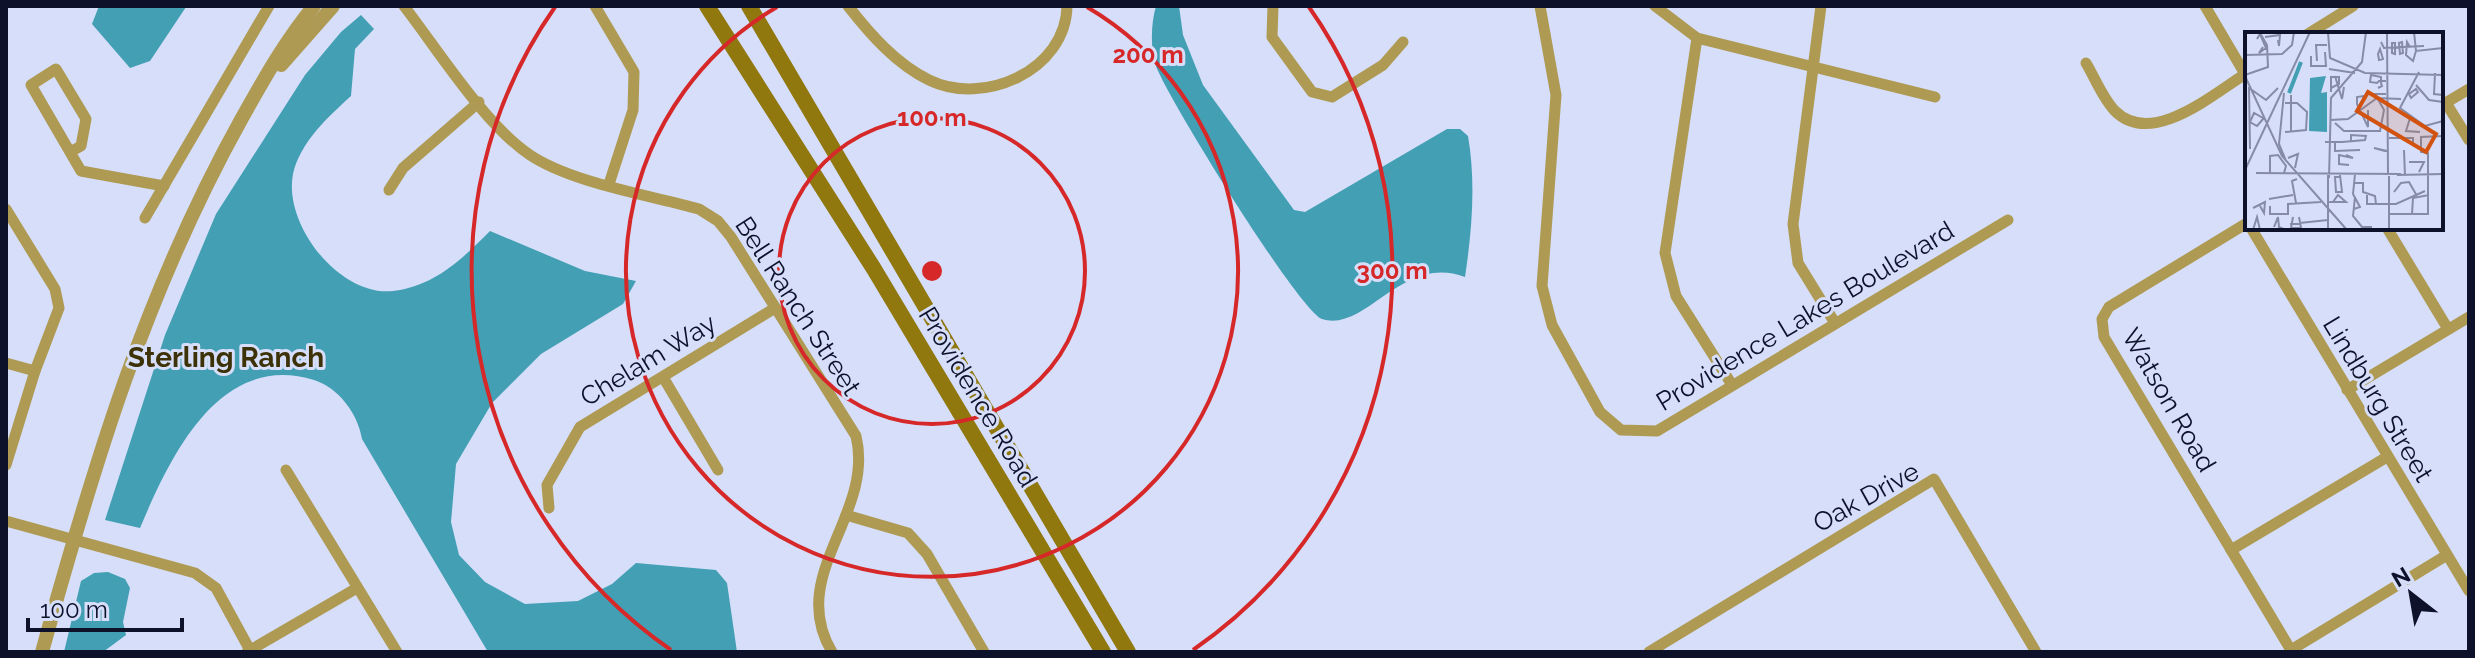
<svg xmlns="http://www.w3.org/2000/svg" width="2475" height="658" font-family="Raleway,sans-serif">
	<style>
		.water { fill: #439fb3 }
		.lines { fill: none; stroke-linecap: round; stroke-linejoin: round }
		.minor { stroke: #ae9a52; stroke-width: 11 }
		.tertiary { stroke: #ae9a52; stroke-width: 14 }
		.secondary { stroke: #90780e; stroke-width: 16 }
		.ring { fill: none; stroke: #d62828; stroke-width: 4 }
		.labels { text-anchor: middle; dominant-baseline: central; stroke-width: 6; stroke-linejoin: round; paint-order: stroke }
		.street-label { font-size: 26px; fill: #0d112a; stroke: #d6defa }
		.neighbourhood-label { font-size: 28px; font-weight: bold; fill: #3d3207; stroke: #d6defa }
		.inset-river { fill: none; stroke: #439fb3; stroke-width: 4 }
		.inset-road { fill: none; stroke: #868ca7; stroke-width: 2 }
		.view { fill: #d2520f; fill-opacity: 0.15; stroke: #d2520f; stroke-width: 4 }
		.inset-edge { fill: none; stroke: #0d112a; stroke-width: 4 }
		.centre { fill: #d62828; stroke: #d6defa; stroke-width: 4 }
		.ring-label { font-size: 24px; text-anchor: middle; font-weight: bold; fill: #d62828; stroke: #d6defa; stroke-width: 6; stroke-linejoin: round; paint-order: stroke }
	</style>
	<rect width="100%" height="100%" fill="#d6defa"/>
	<g class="water">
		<polygon points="99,6 185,6 186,7 150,61 130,68 92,24"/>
		<path d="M1156 6H1179L1183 35 1203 85 1294 210 1305 212 1447 129H1460L1468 136C1476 182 1472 230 1465 277 1402 253 1366 333 1322 319 1299 311 1167 97 1156 66 1150 48 1151 23 1156 6Z"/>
		<path d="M361 15 374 29 355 49 351 96C329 116 300 142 293 174 283 225 340 297 393 291 435 286 462 259 490 231L585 271 636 281 623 304 541 354 492 403 456 464 451 522 459 555 485 582 525 604 578 601 612 584 636 563 716 570 727 583 737 652H488L362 439C358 414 339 388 314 380 219 351 170 457 140 528L105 520 165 335 216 214 305 75 341 32Z"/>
		<polygon points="108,572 125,579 130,588 123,622 126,635 103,652 64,652 81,581 94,573"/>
	</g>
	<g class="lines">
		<g class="minor">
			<path d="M404 6C438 50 485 125 530 155 572 183 649 195 699 209L718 221 731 237 856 436C875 515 786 575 832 652"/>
			<polyline points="595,6 634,72 633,110 609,184"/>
			<path d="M848 6C870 34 896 64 929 80 984 107 1066 70 1067 6"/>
			<polyline points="1273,6 1272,37 1312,92 1332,97 1383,65 1403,42"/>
			<polyline points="1540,6 1556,95 1542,286 1552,325 1600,412 1621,430 1657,431 2008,220"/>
			<polyline points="1655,6 1697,38 1935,97"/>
			<polyline points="1821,6 1793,224 1798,263 1835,323"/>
			<polyline points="2205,6 2245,74"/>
			<polyline points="2308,34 2353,6"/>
			<polyline points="1697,38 1665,253 1676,296 1732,385"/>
			<path d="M2086 63C2095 78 2103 99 2115 111 2152 148 2214 93 2247 73"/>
			<polyline points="2446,103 2469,140"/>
			<polyline points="2442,105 2469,89"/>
			<polyline points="70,152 81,146 86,119 56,69 31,85 81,171 164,186"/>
			<polyline points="389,190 403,168 479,102"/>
			<polyline points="6,209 55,289 59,308 35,371 6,465"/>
			<polyline points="145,218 269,6"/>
			<polyline points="2247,223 2109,307 2102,319 2104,337 2292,652"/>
			<polyline points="2251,228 2469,591"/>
			<polyline points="2387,228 2448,329"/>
			<polyline points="6,363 35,371"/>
			<polyline points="663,377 718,470"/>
			<polyline points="2347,390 2469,317"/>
			<polyline points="286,470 397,652"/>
			<polyline points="549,508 547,485 580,427 775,308"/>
			<polyline points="846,515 908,533 927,554 984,652"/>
			<polyline points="6,521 195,573 216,588 251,652"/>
			<polyline points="2231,550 2387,457"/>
			<polyline points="2291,650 2447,555"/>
			<polyline points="247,652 357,588"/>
			<polyline points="1649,652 1934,479 2036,652"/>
		</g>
		<g class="tertiary">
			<polyline points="281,65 333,6"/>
			<path d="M42 652C94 464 146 290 242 118 264 79 285 41 314 6"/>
		</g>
		<g class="secondary">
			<polyline points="707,6 874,269 1103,652"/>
			<polyline points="749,6 1128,652"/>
		</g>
	</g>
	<g class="ring">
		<circle cx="932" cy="271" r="153"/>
		<path d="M1087 7A306 306 0 1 1 777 7"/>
		<path d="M671 650A460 460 0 0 1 555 7M1309 7A460 460 0 0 1 1193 650"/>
	</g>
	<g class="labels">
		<g class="street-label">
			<text transform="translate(798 306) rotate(57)">Bell Ranch Street</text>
			<text transform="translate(1805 316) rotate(-31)">Providence Lakes Boulevard</text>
			<text transform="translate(648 360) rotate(-31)">Chelam Way</text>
			<text transform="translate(978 397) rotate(59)">Providence Road</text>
			<text transform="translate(2378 399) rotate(59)">Lindburg Street</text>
			<text transform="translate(2169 400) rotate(60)">Watson Road</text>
			<text transform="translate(1866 497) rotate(-29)">Oak Drive</text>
		</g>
		<g class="neighbourhood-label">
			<text x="226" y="357">Sterling Ranch</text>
		</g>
	</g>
	<g transform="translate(2245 32)">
		<rect width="198" height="198" fill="#d6defa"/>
		<path d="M81 44 76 61 82 60V100L64 99 65 46Z" fill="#439fb3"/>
		<path class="inset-river" d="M44 61 56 30"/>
		<path class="inset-road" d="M83 0 85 26 120 41 198 43M142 0 143 143M169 0 171 19 198 16M20 5 35 3 34 14 33 8M12 7 15 2 21 16 14 21 18 15M136 10 139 16 179 14M157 10 158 21 155 22 154 11ZM147 11H150V22L147 21ZM165 15 162 10 161 23 168 29 171 19M135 17 138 27 134 28 133 22ZM0 23 37 22 47 13 49 0M66 24V34H81L80 20M72 29 71 13H82M84 37 110 41M174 40 155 76 180 94 198 89M190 41 189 62 198 63M0 43 23 35 22 13 15 1M0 44 37 124 102 198M90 44 97 67 99 55M171 53 184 68 198 70M4 55 5 117M86 56 94 52V45H86V60M133 56 137 54 136 51V45L126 43 125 50 132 51 134 49H141M171 57 173 60 166 66 164 62ZM7 58 21 68 33 56M39 61 34 112 41 129M46 63V99M40 71H52L62 80 61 98 40 100M116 73 119 64 112 65V72L123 95V78M166 83 161 99 175 100M18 86 9 81 5 90 12 94 19 86M85 88 103 87 132 66 156 67M90 91 99 99H136M135 99 139 78 130 62H141M144 106H168V114M80 110H97L120 108 121 104 106 103V109M90 110V119L115 118M159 118 160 144M140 119 129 116 142 119M101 123 108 126 94 123V132L104 133M43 126 53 122 50 136M164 130H179L174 140M0 138 65 0M11 141 156 142M25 141V124L33 123 41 134 39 141M95 143 97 160H91L90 145H95M152 143 198 142M144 144V198M84 146 86 66 117 30 121 0M110 151H118V160L130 164 131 172M149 160 156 151 164 150 172 164M122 163V172H151L180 159M110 165 108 184 117 195H127M24 167 48 163M84 170H101L93 163 88 170M51 171 47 149 52 147M25 174V182H43V172L76 170M8 176 20 170 19 181 15 174M109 177 115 175 108 162 110 142M144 182H183V121L176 120V105L198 104M167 182 168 166 184 163M48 185 46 196H56L54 185M45 192 83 188M29 195 33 185 34 195 41 198M8 198 12 185 15 198M83 198V143"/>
		<path class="view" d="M123 60 191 102 181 120 112 79Z"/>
		<rect width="198" height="198" class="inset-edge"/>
	</g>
	<circle cx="932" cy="271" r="12" class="centre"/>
	<g class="ring-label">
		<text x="1148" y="63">200 m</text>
		<text x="932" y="126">100 m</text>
		<text x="1392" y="279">300 m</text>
	</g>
	<rect width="2475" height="658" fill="none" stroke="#0d112a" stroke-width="16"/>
	<g transform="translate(2411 594) rotate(329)" stroke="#d6defa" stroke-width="6" paint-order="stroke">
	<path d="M0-6L14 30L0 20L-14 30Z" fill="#0d112a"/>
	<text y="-12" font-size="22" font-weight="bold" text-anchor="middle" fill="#0d112a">N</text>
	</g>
	<path d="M28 618v12h154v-12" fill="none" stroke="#0d112a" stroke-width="4"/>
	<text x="40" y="618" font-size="24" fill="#0d112a" stroke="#d6defa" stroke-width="6" paint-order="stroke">100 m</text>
</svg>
